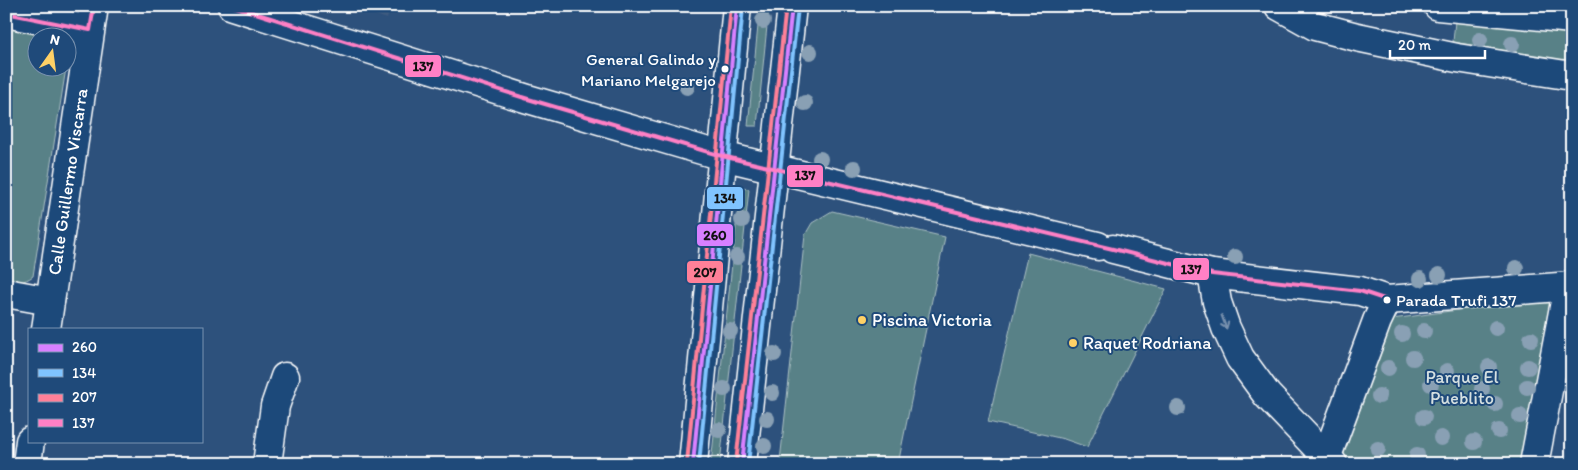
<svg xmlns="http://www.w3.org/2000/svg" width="1578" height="470" font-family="Itim,sans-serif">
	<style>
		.built { fill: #3e5a7f }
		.green { fill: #588187; stroke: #acc0c3 }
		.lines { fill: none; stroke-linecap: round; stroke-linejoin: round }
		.street-casing { stroke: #fff; stroke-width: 31 }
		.secondary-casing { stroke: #fff; stroke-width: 31 }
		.street { stroke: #1f4a7a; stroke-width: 28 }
		.secondary { stroke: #1f4a7a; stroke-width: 28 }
		.bus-1-casing { stroke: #1f4a7a; stroke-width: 8 }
		.bus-2-casing { stroke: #1f4a7a; stroke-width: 8 }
		.bus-3-casing { stroke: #1f4a7a; stroke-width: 8 }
		.bus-4-casing { stroke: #1f4a7a; stroke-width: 8 }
		.bus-1 { stroke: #d880ff; stroke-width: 4 }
		.bus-2 { stroke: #80c4ff; stroke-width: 4 }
		.bus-3 { stroke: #ff8098; stroke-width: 4 }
		.bus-4 { stroke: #ff80c5; stroke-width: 4 }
		.tree { fill: #89a0b4 }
		.oneway { stroke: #7992af }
		.bus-dot { fill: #fff; stroke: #1f4a7a; stroke-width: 2 }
		.poi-dot { fill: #ffd166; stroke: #1f4a7a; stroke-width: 2 }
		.labels { text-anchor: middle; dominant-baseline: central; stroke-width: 4; stroke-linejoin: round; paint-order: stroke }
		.bus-label { font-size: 17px; fill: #fff; stroke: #1f4a7a; text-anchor: end }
		.street-label { font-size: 18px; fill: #fff; stroke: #1f4a7a }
		.poi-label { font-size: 18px; fill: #fff; stroke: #1f4a7a; text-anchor: start }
		.park-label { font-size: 18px; fill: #d5e0e1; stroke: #1f4a7a }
		.line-badge { stroke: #1f4a7a; stroke-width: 2 }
		.pale-badge-label { font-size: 14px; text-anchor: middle; font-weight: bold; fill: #111 }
	</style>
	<rect width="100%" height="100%" fill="#2d517c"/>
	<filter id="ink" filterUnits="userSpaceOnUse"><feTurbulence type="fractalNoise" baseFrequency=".02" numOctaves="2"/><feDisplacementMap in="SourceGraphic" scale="10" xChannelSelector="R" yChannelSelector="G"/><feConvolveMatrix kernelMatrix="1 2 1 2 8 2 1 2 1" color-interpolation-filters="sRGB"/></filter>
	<g filter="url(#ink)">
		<polygon class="built" points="351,6 391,6 387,19"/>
		<g class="green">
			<path d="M6 6 60 37 38 38V68H66L33 276C24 283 17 282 6 281Z"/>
			<polygon points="760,6 769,6 757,126 748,126"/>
			<polygon points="1455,21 1572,31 1572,62 1453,42"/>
			<polygon points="740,188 749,189 720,464 711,464"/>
			<polygon points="832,211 945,237 898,464 800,464 780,461 805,235 812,223"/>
			<polygon points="1028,253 1166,289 1087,447 1064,439 988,422"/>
			<polygon points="1539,299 1549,302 1554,309 1526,464 1356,464 1347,460 1342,455 1392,319"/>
		</g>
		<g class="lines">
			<g class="street-casing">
				<g id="street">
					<polyline points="232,6 528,99 722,156 1098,246"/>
					<polyline points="1279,6 1315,26 1357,37 1457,58 1572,76"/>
					<polyline points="1438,6 1572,19"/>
					<polyline points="6,13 90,30"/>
					<polyline points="1113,249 1212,274 1360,291 1387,300 1572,286"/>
					<polyline points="1212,274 1217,302 1226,328 1240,358 1267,395 1333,464"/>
					<polyline points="6,293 50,301"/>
					<path id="s1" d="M46 329 94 6"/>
					<polyline points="27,464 30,441"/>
					<polyline points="267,464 275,406 285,377"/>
					<polyline points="1324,464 1377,321 1387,300"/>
					<polyline points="1534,464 1568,286"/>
				</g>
			</g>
			<g class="secondary-casing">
				<g id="secondary">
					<polyline points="693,464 737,6"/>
					<polyline points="742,464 792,6"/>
				</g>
			</g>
			<use href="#street" class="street"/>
			<use href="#secondary" class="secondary"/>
			<g class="bus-1-casing">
				<g id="bus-1">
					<polyline points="693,464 737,6"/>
					<polyline points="742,464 792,6"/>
				</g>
			</g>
			<g class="bus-2-casing">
				<g id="bus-2">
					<polyline points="699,464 743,7"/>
					<polyline points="748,464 798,7"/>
				</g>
			</g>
			<g class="bus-3-casing">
				<g id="bus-3">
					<polyline points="687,463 731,6"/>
					<polyline points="736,463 786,6"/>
				</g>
			</g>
			<g class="bus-4-casing">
				<g id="bus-4">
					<polyline points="233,6 528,99 722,156 1113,249 1212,274 1360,291 1387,300"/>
					<polyline points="6,13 90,30 94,6"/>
				</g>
			</g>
			<use href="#bus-1" class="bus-1"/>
			<use href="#bus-2" class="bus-2"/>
			<use href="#bus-3" class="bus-3"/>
			<use href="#bus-4" class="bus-4"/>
		</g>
		<g class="tree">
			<circle cx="763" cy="21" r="8"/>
			<circle cx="1480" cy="40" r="8"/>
			<circle cx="1512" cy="44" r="8"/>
			<circle cx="810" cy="52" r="8"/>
			<circle cx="687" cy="87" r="8"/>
			<circle cx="805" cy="103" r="8"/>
			<circle cx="820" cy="159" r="8"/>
			<circle cx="854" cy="168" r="8"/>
			<circle cx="742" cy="220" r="8"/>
			<circle cx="737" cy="257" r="8"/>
			<circle cx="1235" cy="257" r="8"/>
			<circle cx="1516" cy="268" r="8"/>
			<circle cx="1439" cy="275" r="8"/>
			<circle cx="1420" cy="279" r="8"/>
			<circle cx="1496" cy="328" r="8"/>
			<circle cx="730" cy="331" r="8"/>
			<circle cx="1424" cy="331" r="8"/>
			<circle cx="1402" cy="334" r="8"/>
			<circle cx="1531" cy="339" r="8"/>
			<circle cx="774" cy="354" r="8"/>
			<circle cx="1413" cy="358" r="8"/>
			<circle cx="1489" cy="367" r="8"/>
			<circle cx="1528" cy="367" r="8"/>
			<circle cx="1388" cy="368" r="8"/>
			<circle cx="1447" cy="371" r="8"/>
			<circle cx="1431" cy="384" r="8"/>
			<circle cx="1527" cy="387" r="8"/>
			<circle cx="724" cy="389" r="8"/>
			<circle cx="1482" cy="389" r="8"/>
			<circle cx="772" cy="393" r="8"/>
			<circle cx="1379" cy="396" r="8"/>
			<circle cx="1495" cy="404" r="8"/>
			<circle cx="1178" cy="408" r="8"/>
			<circle cx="1520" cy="416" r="8"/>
			<circle cx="1424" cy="417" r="8"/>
			<circle cx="767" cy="419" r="8"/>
			<circle cx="719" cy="430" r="8"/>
			<circle cx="1499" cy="431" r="8"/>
			<circle cx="1441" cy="438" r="8"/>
			<circle cx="1474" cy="442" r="8"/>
			<circle cx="764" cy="446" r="8"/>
			<circle cx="1378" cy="449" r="8"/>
			<circle cx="1417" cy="455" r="8"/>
		</g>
		<defs><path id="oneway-shaft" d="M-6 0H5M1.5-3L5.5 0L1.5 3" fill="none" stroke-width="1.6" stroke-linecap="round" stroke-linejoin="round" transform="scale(1.25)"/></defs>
		<use class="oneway" href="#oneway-shaft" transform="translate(1224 322) rotate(70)"/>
	</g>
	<g class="bus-dot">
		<circle cx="725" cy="69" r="4.5"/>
		<circle cx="1387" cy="300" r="4.5"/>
	</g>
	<g class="poi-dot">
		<circle cx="862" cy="320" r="5"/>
		<circle cx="1073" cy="343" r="5"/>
	</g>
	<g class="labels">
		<g class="bus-label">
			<text x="716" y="59">General Galindo y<tspan x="716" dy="21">Mariano Melgarejo</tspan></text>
			<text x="1396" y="300" text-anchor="start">Parada Trufi 137</text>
		</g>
		<g class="street-label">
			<text stroke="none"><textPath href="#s1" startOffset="149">Calle Guillermo Viscarra</textPath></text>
		</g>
		<g class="poi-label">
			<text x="872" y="320">Piscina Victoria</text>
			<text x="1083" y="343">Raquet Rodriana</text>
		</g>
		<g class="park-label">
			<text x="1462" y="377">Parque El<tspan x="1462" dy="21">Pueblito</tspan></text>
		</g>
	</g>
	<g class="line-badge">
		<rect x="404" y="54" width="38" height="24" rx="5" fill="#ff80c5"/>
		<rect x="786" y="164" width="38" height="24" rx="5" fill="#ff80c5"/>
		<rect x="706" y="186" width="38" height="24" rx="5" fill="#80c4ff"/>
		<rect x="696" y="223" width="38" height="24" rx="5" fill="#d880ff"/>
		<rect x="1172" y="257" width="38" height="24" rx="5" fill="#ff80c5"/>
		<rect x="686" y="260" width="38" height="24" rx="5" fill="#ff8098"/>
	</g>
	<g class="pale-badge-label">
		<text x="423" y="71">137</text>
		<text x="805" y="180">137</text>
		<text x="725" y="203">134</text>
		<text x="715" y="240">260</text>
		<text x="1191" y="274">137</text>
		<text x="705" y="277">207</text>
	</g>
	<rect width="1578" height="470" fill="none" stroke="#1f4a7a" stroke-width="25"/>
	<rect x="12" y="12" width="1553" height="445" fill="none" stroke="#fff" stroke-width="2" filter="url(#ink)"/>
	<rect x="28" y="328" width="175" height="115" fill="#1f4a7a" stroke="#7992af"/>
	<rect x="38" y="344" width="25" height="8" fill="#d880ff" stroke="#7992af"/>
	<text x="72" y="352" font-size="15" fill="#ffffff">260</text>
	<rect x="38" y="369" width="25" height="8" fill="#80c4ff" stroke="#7992af"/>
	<text x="72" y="378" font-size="15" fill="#ffffff">134</text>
	<rect x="38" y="394" width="25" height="8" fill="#ff8098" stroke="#7992af"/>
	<text x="72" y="402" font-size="15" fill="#ffffff">207</text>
	<rect x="38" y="419" width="25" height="8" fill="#ff80c5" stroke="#7992af"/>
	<text x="72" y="428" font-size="15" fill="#ffffff">137</text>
	<g transform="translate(52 52) rotate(14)"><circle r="24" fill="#1f4a7a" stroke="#7992af"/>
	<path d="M0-4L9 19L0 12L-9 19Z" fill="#ffd166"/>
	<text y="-8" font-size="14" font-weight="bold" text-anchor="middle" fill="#ffffff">N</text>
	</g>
	<path d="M1390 50v8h95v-8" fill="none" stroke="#ffffff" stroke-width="2.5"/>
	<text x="1398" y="50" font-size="15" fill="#ffffff" stroke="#1f4a7a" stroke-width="4" paint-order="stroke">20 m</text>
</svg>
